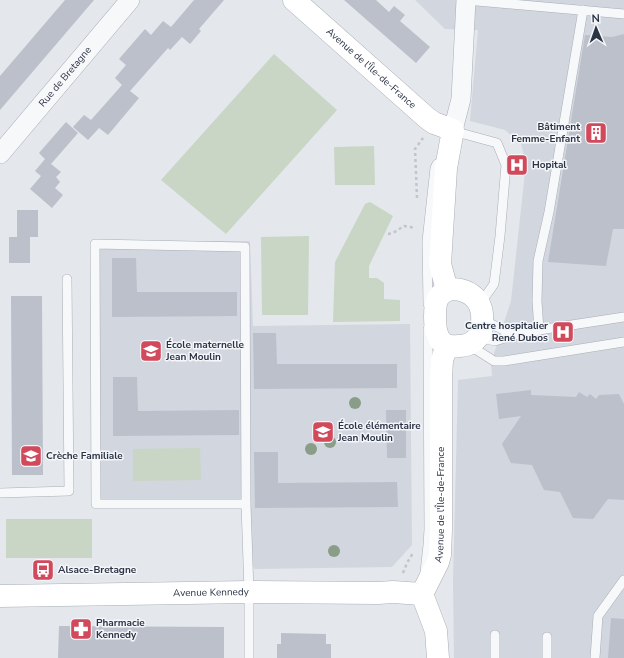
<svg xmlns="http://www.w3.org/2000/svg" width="624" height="658" font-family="'Nunito Sans',sans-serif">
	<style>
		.built { fill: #d2d6de }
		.green { fill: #c9d6c5 }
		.building { fill: #bbc0ca }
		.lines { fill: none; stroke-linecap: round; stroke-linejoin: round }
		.lane-casing { stroke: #a9aeb7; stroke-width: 10 }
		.street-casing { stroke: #a9aeb7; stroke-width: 20 }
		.secondary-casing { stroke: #a9aeb7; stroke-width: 23 }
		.path { stroke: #c2c5cb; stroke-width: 2.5; stroke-dasharray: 3 3; stroke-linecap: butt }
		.lane { stroke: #f7f8fa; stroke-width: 9 }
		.street { stroke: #f7f8fa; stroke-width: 19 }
		.secondary { stroke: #fff; stroke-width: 22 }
		.tree { fill: #899d89 }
		.labels { text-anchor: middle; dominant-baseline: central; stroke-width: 3; stroke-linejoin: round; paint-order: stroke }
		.street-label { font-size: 10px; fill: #2b3445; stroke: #f4f6f9 }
		.poi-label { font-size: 10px; font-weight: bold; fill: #2b3445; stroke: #f4f6f9; text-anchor: start }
	</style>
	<rect width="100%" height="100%" fill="#e4e7ec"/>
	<g class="built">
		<polygon points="415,0 624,0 624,658 454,658 453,581 458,380 492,376 491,363 511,301 526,163 521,144 505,130 470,121 478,30 445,29"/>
		<polygon points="94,241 250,241 253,326 410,324 412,545 392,567 255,569 245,556 244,501 95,503"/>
	</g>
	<g class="green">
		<polygon points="274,54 337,110 226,234 161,180"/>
		<polygon points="374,146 375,185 335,185 334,147"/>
		<polygon points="370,202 393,216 369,266 369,278 377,278 384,283 384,299 400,300 400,321 333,322 335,262 365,204"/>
		<polygon points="309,236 308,315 262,315 261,237"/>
		<polygon points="200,448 201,480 133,481 133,449"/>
		<rect x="6" y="519" width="86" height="39"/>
	</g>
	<g class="building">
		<polygon points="65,0 94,0 0,110 0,76"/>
		<polygon points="194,0 224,0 199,29 201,31 190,44 182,37 170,50 168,48 130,91 139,98 108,135 99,128 88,140 73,127 84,115 91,120 122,85 115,78 126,65 119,59 145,29 151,35 163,21 171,27"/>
		<polygon points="344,0 376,0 389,12 394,6 405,15 400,21 430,47 416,63"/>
		<polygon points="624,34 624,229 613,229 606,266 548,262 585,35 612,37"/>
		<polygon points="66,122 78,133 51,164 61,172 56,177 60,182 55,188 63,195 52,208 30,189 41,176 35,171 45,159 39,153"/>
		<polygon points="17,210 38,210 38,237 30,237 30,263 9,263 9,237 17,237"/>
		<polygon points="112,258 136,258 137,292 237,292 237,316 112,317"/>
		<polygon points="11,296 42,296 43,475 12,475"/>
		<polygon points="253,333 276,333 277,364 397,364 397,388 254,389"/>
		<polygon points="113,377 137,377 138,411 239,410 239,435 113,436"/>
		<polygon points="531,390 531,395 576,397 579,392 587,397 590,394 596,399 599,395 619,394 624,404 624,500 608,499 593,519 573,518 560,492 544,490 532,465 511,463 502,444 521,416 499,419 496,394"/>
		<polygon points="386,410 406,410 406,458 387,458"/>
		<polygon points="254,452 278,452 278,483 397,482 398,507 255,508"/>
		<polygon points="611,618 624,619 624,658 608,658"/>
		<polygon points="59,626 224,627 224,658 58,658"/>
		<polygon points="281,633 326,634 326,644 331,644 331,658 277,658 277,644 281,644"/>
	</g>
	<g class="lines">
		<g class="lane-casing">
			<g id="lane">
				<polyline points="466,0 624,14"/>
				<polyline points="453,131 497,143 506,165 500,236 494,284 480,304"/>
				<polyline points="428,304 427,241 435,168 437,164"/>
				<polyline points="483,320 514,335"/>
				<polyline points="539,330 537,301 538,261 549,212 583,10"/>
				<polyline points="478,337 495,341 514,335 539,330 624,317"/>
				<polyline points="469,345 494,361 504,361 624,342"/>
				<polyline points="0,493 69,491 67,279"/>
				<polyline points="246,504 96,504 95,244 245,247 246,504 249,592 249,658"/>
				<polyline points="425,572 428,545 429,529 428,329"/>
				<polyline points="495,635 495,658"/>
				<polyline points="547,658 547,637"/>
				<polyline points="595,658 598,616 624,580"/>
			</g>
		</g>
		<g class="street-casing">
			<g id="street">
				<polyline points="453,130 461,99 466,0"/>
				<path id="s1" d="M0 154 130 0"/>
			</g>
		</g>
		<g class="secondary-casing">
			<g id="secondary">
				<path id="s2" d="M294 0 427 118 434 123 453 130 446 168 440 264 447 290"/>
				<path d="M453 289C473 290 484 303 482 323 482 328 482 333 478 337 473 343 466 346 459 346 438 349 435 333 435 317 435 311 435 303 438 298 441 293 447 290 453 289Z"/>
				<path id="s3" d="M0 596 249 592 378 593 393 592 422 594"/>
				<path id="s4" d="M438 658 436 631 422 594 438 562 440 555 441 529V377L442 361 446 346"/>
			</g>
		</g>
		<g class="path">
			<polyline points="417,198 415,149 423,138"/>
			<polyline points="388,234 393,233 404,226 415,228"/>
			<polyline points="403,573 407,563 413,553"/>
		</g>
		<use href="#lane" class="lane"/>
		<use href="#street" class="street"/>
		<use href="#secondary" class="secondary"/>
	</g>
	<g class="tree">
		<circle cx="355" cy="403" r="6"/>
		<circle cx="330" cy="442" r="6"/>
		<circle cx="311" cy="449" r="6"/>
		<circle cx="334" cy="551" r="6"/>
	</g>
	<defs>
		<g id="building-square" transform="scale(1.15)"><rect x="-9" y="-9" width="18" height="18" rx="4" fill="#d1495b" stroke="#f4f6f9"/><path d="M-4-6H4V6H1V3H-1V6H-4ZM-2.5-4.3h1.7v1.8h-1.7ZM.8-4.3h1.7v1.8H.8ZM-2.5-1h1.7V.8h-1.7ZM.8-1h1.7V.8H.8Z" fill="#fff"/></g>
		<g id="hospital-square" transform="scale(1.15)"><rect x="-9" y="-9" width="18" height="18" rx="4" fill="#d1495b" stroke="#f4f6f9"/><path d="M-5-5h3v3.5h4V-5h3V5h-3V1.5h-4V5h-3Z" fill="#fff"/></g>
		<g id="school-square" transform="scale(1.15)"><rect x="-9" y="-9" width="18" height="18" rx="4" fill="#d1495b" stroke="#f4f6f9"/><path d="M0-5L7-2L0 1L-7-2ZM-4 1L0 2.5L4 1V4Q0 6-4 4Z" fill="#fff"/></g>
		<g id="bus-square" transform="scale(1.15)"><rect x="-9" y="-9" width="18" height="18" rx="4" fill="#d1495b" stroke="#f4f6f9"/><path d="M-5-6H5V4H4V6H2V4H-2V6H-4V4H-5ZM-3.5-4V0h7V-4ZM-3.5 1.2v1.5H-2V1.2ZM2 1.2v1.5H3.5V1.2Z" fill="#fff"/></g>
		<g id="pharmacy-square" transform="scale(1.15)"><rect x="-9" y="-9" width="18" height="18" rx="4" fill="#d1495b" stroke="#f4f6f9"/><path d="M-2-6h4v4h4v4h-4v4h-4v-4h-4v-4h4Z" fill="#fff"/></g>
	</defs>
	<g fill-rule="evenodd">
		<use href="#building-square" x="596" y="133"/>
		<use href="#hospital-square" x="517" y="165"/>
		<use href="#hospital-square" x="563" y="332"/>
		<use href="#school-square" x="151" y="351"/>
		<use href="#school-square" x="323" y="432"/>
		<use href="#school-square" x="31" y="456"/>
		<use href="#bus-square" x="43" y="570"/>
		<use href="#pharmacy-square" x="81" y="629"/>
	</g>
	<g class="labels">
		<g class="street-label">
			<text stroke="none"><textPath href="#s2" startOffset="103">Avenue de l'Île-de-France</textPath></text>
			<text stroke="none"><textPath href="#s1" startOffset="101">Rue de Bretagne</textPath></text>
			<text stroke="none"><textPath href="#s4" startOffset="160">Avenue de l'Île-de-France</textPath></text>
			<text stroke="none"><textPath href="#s3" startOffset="211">Avenue Kennedy</textPath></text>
		</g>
		<g class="poi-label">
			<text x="580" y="127" text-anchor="end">Bâtiment<tspan x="580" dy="12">Femme-Enfant</tspan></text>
			<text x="532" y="165">Hopital</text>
			<text x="548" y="326" text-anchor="end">Centre hospitalier<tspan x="548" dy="12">René Dubos</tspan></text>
			<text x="166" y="345">École maternelle<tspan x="166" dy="12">Jean Moulin</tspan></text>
			<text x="338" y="426">École élémentaire<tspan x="338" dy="12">Jean Moulin</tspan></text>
			<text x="46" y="456">Crèche Familiale</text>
			<text x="58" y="570">Alsace-Bretagne</text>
			<text x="96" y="623">Pharmacie<tspan x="96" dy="12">Kennedy</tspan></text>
		</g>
	</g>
	<g transform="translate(596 28) rotate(358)" stroke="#f4f6f9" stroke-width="3" paint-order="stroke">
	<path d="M0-3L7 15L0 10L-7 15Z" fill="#2b3445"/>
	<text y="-6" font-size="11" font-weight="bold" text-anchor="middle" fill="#2b3445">N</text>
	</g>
</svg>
